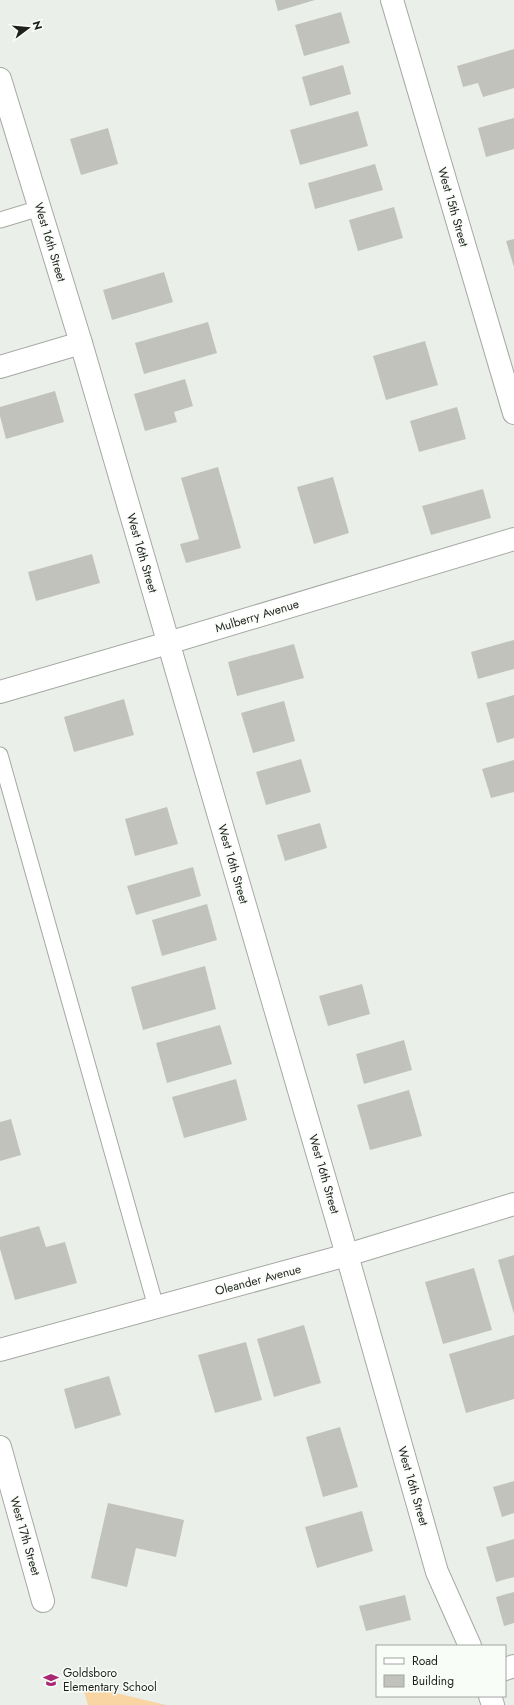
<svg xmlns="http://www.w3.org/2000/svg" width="514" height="1705" font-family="Jost,sans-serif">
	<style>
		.green { fill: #f8d5a2 }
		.building { fill: #c2c2bc }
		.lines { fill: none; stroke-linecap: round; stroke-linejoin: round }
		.service-casing { stroke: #a5a9a3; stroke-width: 17 }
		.minor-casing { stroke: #a5a9a3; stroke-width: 24 }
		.service { stroke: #fff; stroke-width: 15 }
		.minor { stroke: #fff; stroke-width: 22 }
		.labels { text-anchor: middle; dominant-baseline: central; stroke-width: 3; stroke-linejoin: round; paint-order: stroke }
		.street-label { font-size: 12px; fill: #1f201e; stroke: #f9fdf7 }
		.poi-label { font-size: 12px; fill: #1f201e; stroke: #f9fdf7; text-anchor: start }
	</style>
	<rect width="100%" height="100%" fill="#ebefea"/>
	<polygon class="green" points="82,1685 166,1705 88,1705"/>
	<g class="building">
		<polygon points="275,0 315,0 278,11"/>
		<polygon points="341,12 350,43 304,56 295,25"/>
		<polygon points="514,49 514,88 483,97 478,83 463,87 457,66"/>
		<polygon points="343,65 351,94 310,106 302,77"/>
		<polygon points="358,111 368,146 300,165 290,130"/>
		<polygon points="514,118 514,149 486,157 478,128"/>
		<polygon points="108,128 118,164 81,175 70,139"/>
		<polygon points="375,164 383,190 315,209 308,183"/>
		<polygon points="394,207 403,238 358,251 349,220"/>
		<polygon points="514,239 514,267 506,241"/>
		<polygon points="164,272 173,302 112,320 103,290"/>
		<polygon points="208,322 217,353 144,374 135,343"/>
		<polygon points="425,341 438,385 386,400 373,356"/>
		<polygon points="185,379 193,406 174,412 177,422 145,431 134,394"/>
		<polygon points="55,391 64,422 6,439 0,416 0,407"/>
		<polygon points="457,407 466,439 419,452 410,421"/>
		<polygon points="218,467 241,548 186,563 180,544 199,539 181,478"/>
		<polygon points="333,477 349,533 314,544 297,487"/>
		<polygon points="483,489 491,518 431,535 422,506"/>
		<polygon points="92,554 100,583 36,601 28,572"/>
		<polygon points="514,640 514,669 478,679 471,652"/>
		<polygon points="294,644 304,678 237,696 228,662"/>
		<polygon points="514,695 514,738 497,743 486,703"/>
		<polygon points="124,699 134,735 74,752 64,717"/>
		<polygon points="284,701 295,741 253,753 241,713"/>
		<polygon points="301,759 311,792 266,805 256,772"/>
		<polygon points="514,760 514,792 491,798 482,769"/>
		<polygon points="167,807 178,844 135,856 125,819"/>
		<polygon points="320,823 327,848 285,861 277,835"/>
		<polygon points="193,867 201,896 136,915 127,886"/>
		<polygon points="207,904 217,940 162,956 152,920"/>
		<polygon points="205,966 216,1009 143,1030 131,987"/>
		<polygon points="362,984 370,1014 328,1026 319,996"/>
		<polygon points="220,1025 232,1064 167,1083 156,1043"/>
		<polygon points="404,1040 412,1070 364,1084 356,1054"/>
		<polygon points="236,1079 247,1120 184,1138 172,1097"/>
		<polygon points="409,1090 422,1136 370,1150 357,1105"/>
		<polygon points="11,1119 21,1155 0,1161 0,1122"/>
		<polygon points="39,1226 46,1247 65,1242 77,1283 15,1300 0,1249 0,1237"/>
		<polygon points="514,1255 514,1314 498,1260"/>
		<polygon points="474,1268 492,1330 443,1344 425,1282"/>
		<polygon points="304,1325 321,1383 274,1397 257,1339"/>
		<polygon points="514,1335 514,1399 466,1413 449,1354"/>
		<polygon points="246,1342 262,1400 215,1413 198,1355"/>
		<polygon points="109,1376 121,1415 75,1429 64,1389"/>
		<polygon points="340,1427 358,1487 323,1497 306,1437"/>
		<polygon points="514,1481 514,1513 502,1517 493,1487"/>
		<polygon points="108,1503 184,1520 176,1557 136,1548 127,1587 91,1578"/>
		<polygon points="362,1511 373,1551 317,1568 305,1527"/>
		<polygon points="514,1539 514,1577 496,1582 486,1547"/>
		<polygon points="514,1592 514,1623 504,1626 496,1597"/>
		<polygon points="405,1595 411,1620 366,1631 359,1606"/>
	</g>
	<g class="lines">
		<g class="service-casing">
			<g id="service">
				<polyline points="0,220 40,208"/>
				<polyline points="0,755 156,1307"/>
			</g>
		</g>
		<g class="minor-casing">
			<g id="minor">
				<polyline points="392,0 514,413"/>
				<polyline points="0,79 81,343 347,1255 437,1572 470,1646"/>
				<polyline points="0,367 81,343"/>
				<polyline points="0,692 168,643 514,539"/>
				<polyline points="0,1350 347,1255 514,1204"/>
				<polyline points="0,1447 43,1601"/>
				<polyline points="505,1669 514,1666"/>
				<polyline points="490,1696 493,1705"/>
			</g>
		</g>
		<use href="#service" class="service"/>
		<use href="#minor" class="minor"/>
	</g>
	<defs>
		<g id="school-bare" transform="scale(1.2)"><path d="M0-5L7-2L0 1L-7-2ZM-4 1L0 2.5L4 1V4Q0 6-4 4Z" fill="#a92774" stroke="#f9fdf7" stroke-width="2.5" paint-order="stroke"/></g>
	</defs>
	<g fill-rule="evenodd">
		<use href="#school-bare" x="51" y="1680"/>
	</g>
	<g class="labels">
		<g class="street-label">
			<text transform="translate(453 207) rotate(74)">West 15th Street</text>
			<text transform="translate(50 242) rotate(73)">West 16th Street</text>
			<text transform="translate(142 553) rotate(74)">West 16th Street</text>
			<text transform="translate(257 616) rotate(-17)">Mulberry Avenue</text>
			<text transform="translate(233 864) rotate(74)">West 16th Street</text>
			<text transform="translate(324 1174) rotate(74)">West 16th Street</text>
			<text transform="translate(258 1280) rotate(-15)">Oleander Avenue</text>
			<text transform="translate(413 1486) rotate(74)">West 16th Street</text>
			<text transform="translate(25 1536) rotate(74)">West 17th Street</text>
		</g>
		<g class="poi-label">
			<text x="63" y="1673">Goldsboro<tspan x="63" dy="14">Elementary School</tspan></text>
		</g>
	</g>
	<rect x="376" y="1645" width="130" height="52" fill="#f9fdf7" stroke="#a2a5a0"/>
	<rect x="384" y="1658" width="20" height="6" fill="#ffffff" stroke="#a2a5a0"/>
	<text x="412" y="1665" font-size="12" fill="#1f201e">Road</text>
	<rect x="384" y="1675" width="20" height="12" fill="#c2c2bc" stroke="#a2a5a0"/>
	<text x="412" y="1685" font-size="12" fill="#1f201e">Building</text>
	<g transform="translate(28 28) rotate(74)" stroke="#f9fdf7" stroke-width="3" paint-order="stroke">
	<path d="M0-3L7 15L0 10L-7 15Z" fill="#1f201e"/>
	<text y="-6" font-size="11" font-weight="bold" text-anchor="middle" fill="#1f201e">N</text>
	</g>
</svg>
